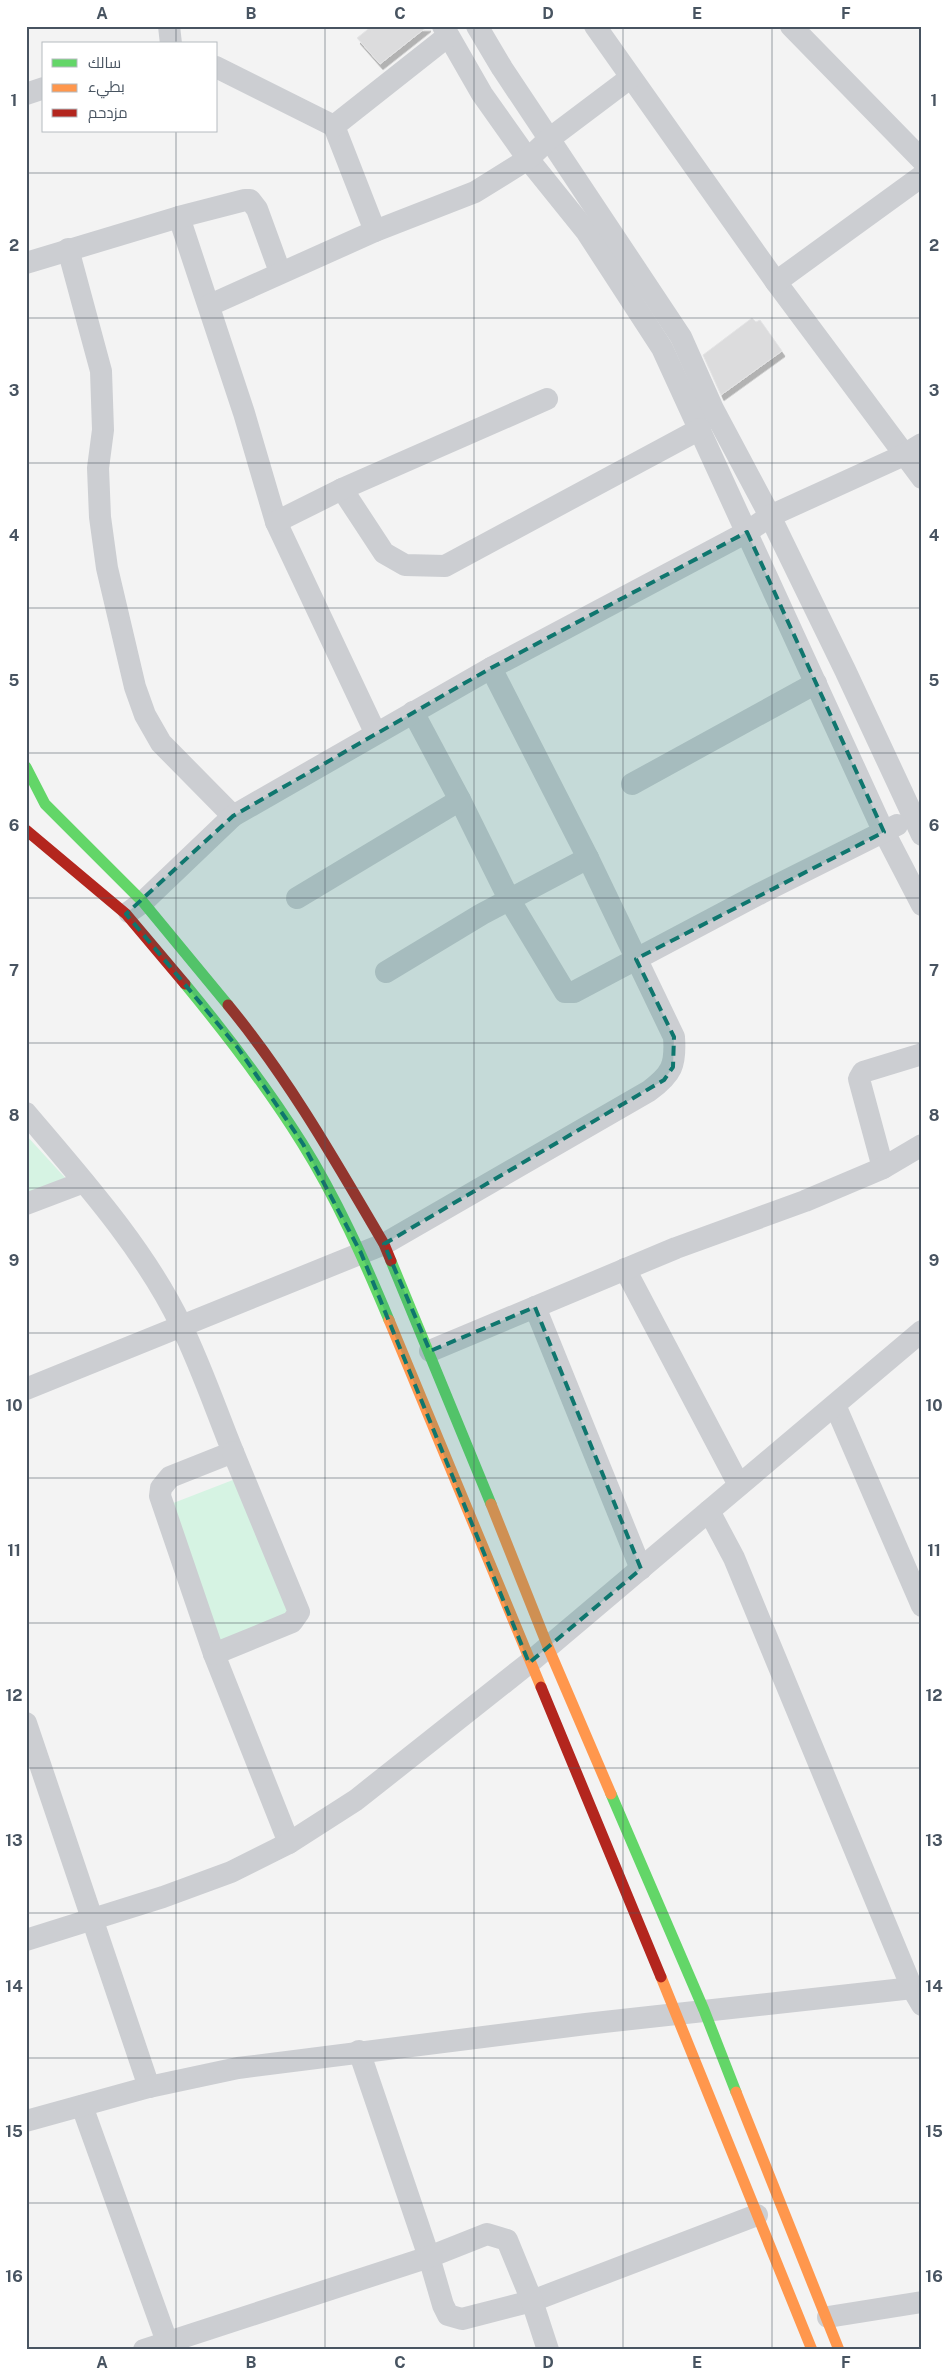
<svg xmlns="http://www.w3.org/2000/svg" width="948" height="2376" font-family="'Public Sans',Cairo,sans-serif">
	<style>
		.green { fill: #d6f3e3 }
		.building { fill: #dcdcdd; stroke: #e4e4e5; filter: url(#shadow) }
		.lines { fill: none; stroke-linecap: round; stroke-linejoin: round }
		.street { stroke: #ccced2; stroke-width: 22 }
		.fast { stroke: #63d668; stroke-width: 11 }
		.slow { stroke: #ff974d; stroke-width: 11 }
		.jam { stroke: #b3261e; stroke-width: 11 }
		.marked { fill: #0f766e; fill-opacity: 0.2; stroke: #0f766e; stroke-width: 4; stroke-dasharray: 10 6; stroke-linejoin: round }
		.grid { fill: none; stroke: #485461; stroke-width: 1; stroke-opacity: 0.55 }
		.neatline { fill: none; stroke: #485461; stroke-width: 2 }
		.grid-label { font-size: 16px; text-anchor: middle; font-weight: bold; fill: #485461 }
	</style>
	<defs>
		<filter id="shadow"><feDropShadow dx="3" dy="5.5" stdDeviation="0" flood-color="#0004"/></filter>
	</defs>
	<rect width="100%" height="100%" fill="#f3f3f3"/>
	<g class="green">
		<polygon points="26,1135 68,1181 26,1204"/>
		<polygon points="238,1478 298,1626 219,1662 163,1507"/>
	</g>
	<g class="building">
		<polygon points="372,26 428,26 380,64 357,38"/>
		<polygon points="752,318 756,322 760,320 782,351 721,395 703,355"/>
	</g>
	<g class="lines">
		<g class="street">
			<polyline points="169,26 171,44"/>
			<polyline points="443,26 482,94 528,159 586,231 662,348 881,826 922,905"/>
			<polyline points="477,26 502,68 681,337 713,409 770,516 845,670 922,835"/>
			<polyline points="595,26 776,282 922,478"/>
			<polyline points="791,26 922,160"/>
			<polyline points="216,67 334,126 375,231"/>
			<polyline points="26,94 44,88"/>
			<polyline points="334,126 448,36"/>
			<polyline points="179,217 244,413 276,522 375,732"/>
			<polyline points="68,249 101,371 103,430 98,468 100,517 107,568 135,687 145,715 161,743 233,816"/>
			<polyline points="26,263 179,217 245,200 250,200 257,209 280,272"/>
			<polyline points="776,282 922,176"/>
			<polyline points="210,305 375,231 475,192 528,159 549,139 630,78"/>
			<polyline points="342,489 384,553 405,565 445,566 700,429"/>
			<polyline points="276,522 342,489 547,399"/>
			<polyline points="413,712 460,800 509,899 565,992 574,992 761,893 897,825"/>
			<polyline points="632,784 816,683"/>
			<polyline points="297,898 460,800"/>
			<polyline points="129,912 143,902 233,816 491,668 747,532 770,516 904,455 922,444"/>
			<polyline points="386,972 482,914 588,858"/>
			<path d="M26 1113C81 1178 144 1248 181 1325 201 1366 216 1410 233 1452L170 1477 161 1488 160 1496 214 1654 289 1843"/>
			<polyline points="883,1168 859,1079 863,1072 922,1054"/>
			<polyline points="26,1204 84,1182"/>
			<polyline points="625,1269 739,1485"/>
			<polyline points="535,1307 641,1569"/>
			<polyline points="430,1351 676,1248 805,1201 883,1168 922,1145"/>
			<path d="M26 1389 384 1244 649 1091C672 1074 676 1065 674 1037L588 858 491 668"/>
			<polyline points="835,1405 922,1606"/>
			<polyline points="709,1511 734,1558 912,1988 922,2005"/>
			<polyline points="214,1654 292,1622 299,1612 233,1452"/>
			<polyline points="26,1723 149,2087"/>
			<polyline points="26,1940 163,1897 231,1872 289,1843 356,1800 529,1663 922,1331"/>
			<polyline points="359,2051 429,2257 443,2305 448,2315 462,2319 532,2301 757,2215"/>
			<polyline points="82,2106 170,2350"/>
			<polyline points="26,2121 149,2087 238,2068 586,2024 922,1987"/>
			<polyline points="828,2317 922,2302"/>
			<polyline points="144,2350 429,2257 487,2234 507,2240 532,2301 548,2350"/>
		</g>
		<g class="fast">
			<polyline points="26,767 45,804 143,902 228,1005"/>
			<path d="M185 984C227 1035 267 1087 302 1143 337 1199 364 1260 389 1320"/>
			<polyline points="391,1261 491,1504"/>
			<polyline points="611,1794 704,2010 736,2092"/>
		</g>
		<g class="slow">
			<polyline points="389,1320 541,1687"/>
			<polyline points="491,1504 548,1647 611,1794"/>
			<polyline points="661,1977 812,2350"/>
			<polyline points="736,2092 839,2350"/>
		</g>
		<g class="jam">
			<polyline points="26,830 126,914 185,984"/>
			<path d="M228 1005C289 1079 336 1162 384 1244L391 1261"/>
			<polyline points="541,1687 661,1977"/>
		</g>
	</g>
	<path class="marked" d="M747 532 884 832 636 959 674 1037 673 1067 664 1080 384 1244 430 1351 535 1307 641 1569 529 1663 361 1253 303 1144 238 1048 126 914 233 816 491 668Z"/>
	<path class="grid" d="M176 26V44M325 26V2350M474 26V2350M623 26V2350M772 26V2350M176 131V2350M26 173H922M26 318H922M26 463H922M26 608H922M26 753H922M26 898H922M26 1043H922M26 1188H922M26 1333H922M26 1478H922M26 1623H922M26 1768H922M26 1913H922M26 2058H922M26 2203H922"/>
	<rect width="948" height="2376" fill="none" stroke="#ffffff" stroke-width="55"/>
	<rect x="42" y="42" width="175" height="90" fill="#ffffff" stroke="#b6bbc0"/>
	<rect x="52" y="59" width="25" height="8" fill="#63d668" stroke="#b6bbc0"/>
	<text x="88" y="68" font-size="15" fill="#485461">سالك</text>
	<rect x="52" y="84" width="25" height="8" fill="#ff974d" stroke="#b6bbc0"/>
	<text x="88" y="92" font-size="15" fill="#485461">بطيء</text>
	<rect x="52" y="109" width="25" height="8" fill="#b3261e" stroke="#b6bbc0"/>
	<text x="88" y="118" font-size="15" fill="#485461">مزدحم</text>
	<rect x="28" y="28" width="892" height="2320" class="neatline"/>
	<g class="grid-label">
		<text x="102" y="19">A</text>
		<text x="251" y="19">B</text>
		<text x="400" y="19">C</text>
		<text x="548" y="19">D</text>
		<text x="697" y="19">E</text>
		<text x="846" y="19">F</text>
		<text x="14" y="106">1</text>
		<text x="934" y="106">1</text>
		<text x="14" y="251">2</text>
		<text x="934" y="251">2</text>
		<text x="14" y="396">3</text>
		<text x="934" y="396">3</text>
		<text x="14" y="541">4</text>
		<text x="934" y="541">4</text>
		<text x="14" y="686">5</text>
		<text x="934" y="686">5</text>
		<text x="14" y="831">6</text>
		<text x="934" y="831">6</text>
		<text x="14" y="976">7</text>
		<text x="934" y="976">7</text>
		<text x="14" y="1121">8</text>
		<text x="934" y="1121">8</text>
		<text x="14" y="1266">9</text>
		<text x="934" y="1266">9</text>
		<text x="14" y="1411">10</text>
		<text x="934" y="1411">10</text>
		<text x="14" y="1556">11</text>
		<text x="934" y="1556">11</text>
		<text x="14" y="1701">12</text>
		<text x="934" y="1701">12</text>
		<text x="14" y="1846">13</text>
		<text x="934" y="1846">13</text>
		<text x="14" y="1992">14</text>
		<text x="934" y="1992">14</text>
		<text x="14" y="2137">15</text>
		<text x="934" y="2137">15</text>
		<text x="14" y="2282">16</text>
		<text x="934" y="2282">16</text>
		<text x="102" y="2368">A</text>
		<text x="251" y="2368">B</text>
		<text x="400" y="2368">C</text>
		<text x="548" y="2368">D</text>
		<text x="697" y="2368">E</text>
		<text x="846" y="2368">F</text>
	</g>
</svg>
